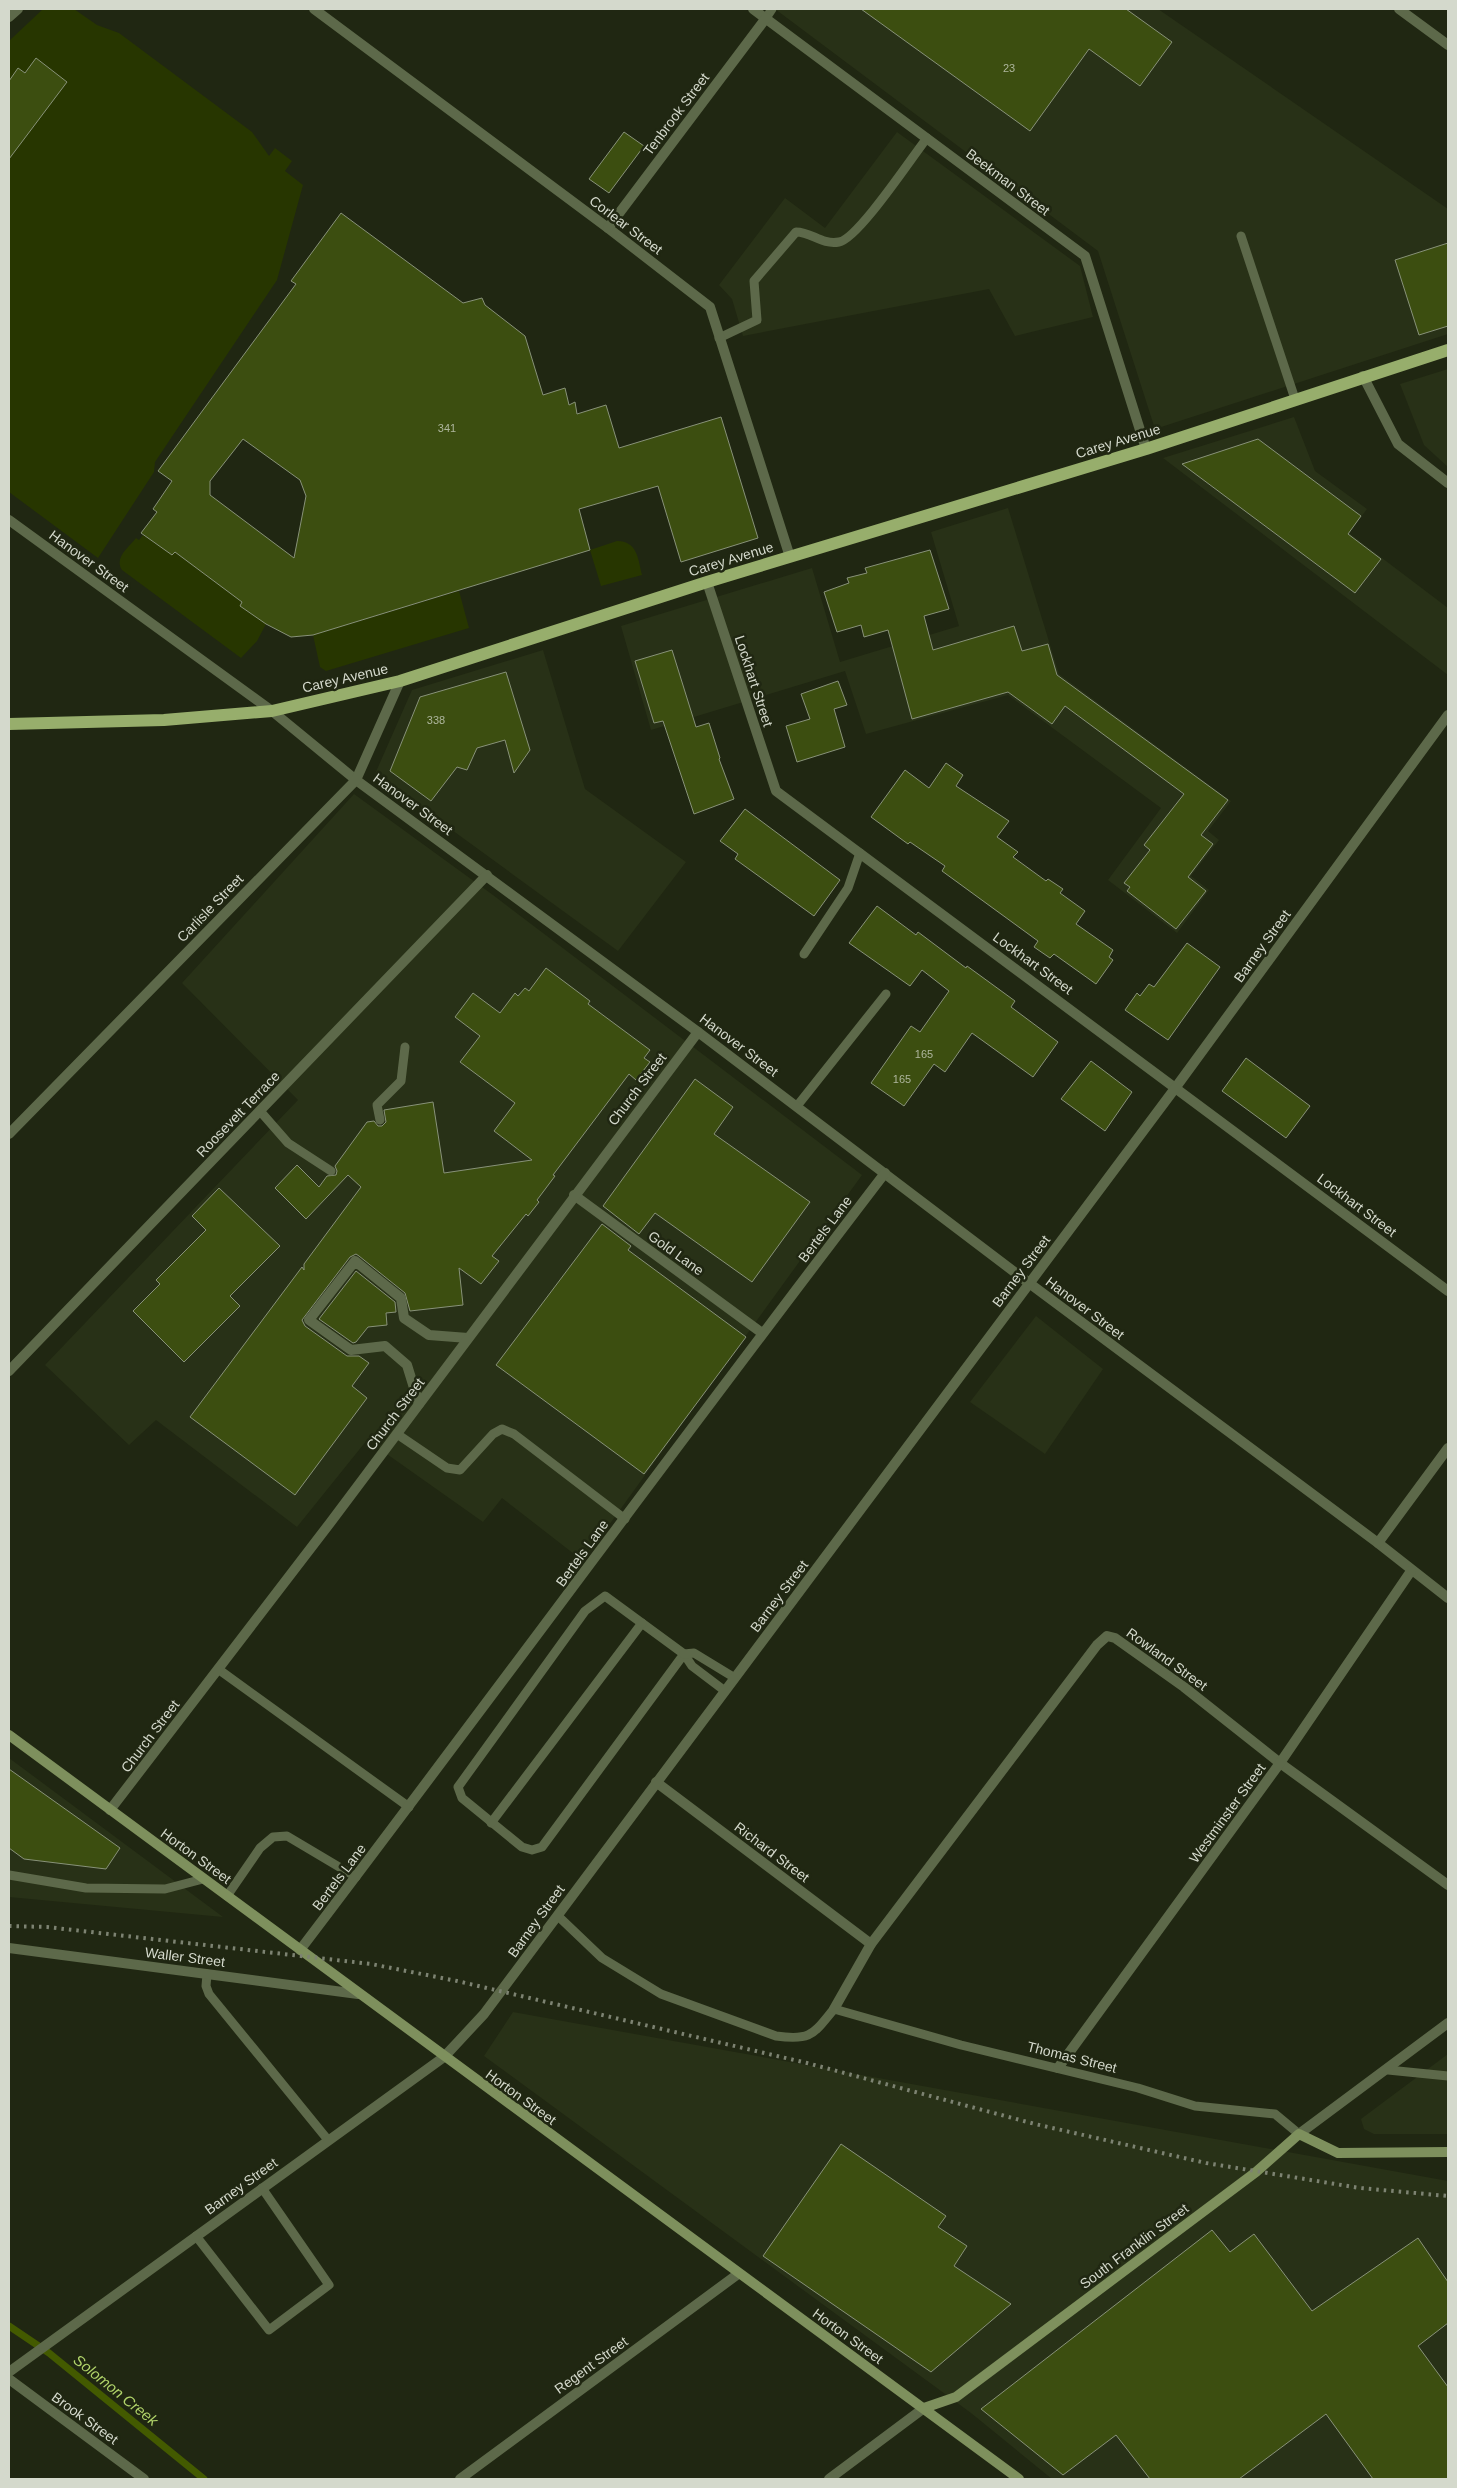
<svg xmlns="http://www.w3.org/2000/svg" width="1457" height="2488" font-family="Arial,sans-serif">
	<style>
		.built { fill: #283117 }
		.green { fill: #273600 }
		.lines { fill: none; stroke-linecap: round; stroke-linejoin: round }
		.stream { stroke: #435a00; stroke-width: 7 }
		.building { fill: #3c4e10; stroke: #889279; fill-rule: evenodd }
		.lane { stroke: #5d694a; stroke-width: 9 }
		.street { stroke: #5d694a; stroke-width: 10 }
		.secondary { stroke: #7e905d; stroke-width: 10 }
		.primary { stroke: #97ae6c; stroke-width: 12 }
		.rail { stroke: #7d8372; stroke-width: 4; stroke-dasharray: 2.5 5; stroke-linecap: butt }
		.labels { text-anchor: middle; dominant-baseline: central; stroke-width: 5; stroke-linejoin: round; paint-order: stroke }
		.number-label { font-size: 11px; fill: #aeb69d }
		.street-label { font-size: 14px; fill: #d4d9cc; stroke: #202712 }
		.water-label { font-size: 15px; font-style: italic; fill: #b1d46a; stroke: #202712 }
	</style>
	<rect width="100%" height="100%" fill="#202712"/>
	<g class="built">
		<polygon points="775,9 1158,9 1448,209 1448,334 1155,429 1098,251"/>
		<polygon points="897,132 1080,266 1093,317 1015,336 989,289 743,336 732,299 719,285 785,198 825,228"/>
		<polygon points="1448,369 1448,467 1424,445 1400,384"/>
		<polygon points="1294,417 1315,471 1367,509 1349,533 1448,608 1448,675 1163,458"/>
		<polygon points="1008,508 1059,674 1231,801 1208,831 1219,840 1191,876 1209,890 1177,933 1108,880 1161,808 1008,695 866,734 845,671 651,730 621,626 812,568 840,662 959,626 931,532"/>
		<polygon points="543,650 585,789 686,862 618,951 375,774 412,690"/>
		<polygon points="354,794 493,895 862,1175 583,1561 502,1498 483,1522 367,1440 297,1527 156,1420 129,1445 45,1365 298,1100 182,983"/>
		<polygon points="1036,1316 1103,1369 1045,1454 970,1402"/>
		<polygon points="9,1758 223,1917 9,1897"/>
		<polygon points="513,2012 1448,2181 1448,2479 1052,2479 971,2413 484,2056"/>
		<polygon points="1448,2054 1448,2134 1374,2134 1364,2129 1361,2119"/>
	</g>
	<g class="green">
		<polygon points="43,9 74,9 97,25 119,33 252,132 269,156 275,148 292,161 285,171 303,185 277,280 155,462 154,472 98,558 9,492 9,41"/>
		<path d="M143 535 172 555 175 552 242 602 240 606 266 624 257 641 241 658 122 570C114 558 128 548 136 538L139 540Z"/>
		<path d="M617 541C637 541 638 558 642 575L601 586 590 550Z"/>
		<polygon points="459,591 469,628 326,671 320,667 313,635"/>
	</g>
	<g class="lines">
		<polyline class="stream" points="9,2326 49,2353 204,2479"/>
	</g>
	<g class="building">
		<polygon points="861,9 1126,9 1172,42 1140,86 1089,49 1030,131"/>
		<polygon points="36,58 67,82 9,159 9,81 18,68 25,73"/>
		<polygon points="624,132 644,146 609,193 589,179"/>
		<path d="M341 213 463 303 482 298 485 305 525 336 543 395 565 388 569 405 575 402 577 414 606 405 619 448 721 417 758 538 681 562 658 486 579 509 590 550 313 635 291 637 266 624 240 606 242 602 175 552 172 555 141 533 157 512 153 509 172 481 158 471 296 284 291 281ZM243 439 300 480 306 496 294 558 210 495V481Z"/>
		<polygon points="1448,243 1448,326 1419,335 1395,260"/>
		<polygon points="1258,439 1361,516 1348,534 1381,559 1355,593 1182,464"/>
		<polygon points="930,550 949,609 924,616 933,650 1014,626 1022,651 1048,644 1057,675 1228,800 1201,835 1213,844 1188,877 1206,891 1176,929 1127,891 1130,887 1124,883 1150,850 1144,845 1184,794 1065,706 1052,724 1008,692 912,719 888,630 864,637 861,625 837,632 824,592 849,583 847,578 867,573 865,568"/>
		<polygon points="672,650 696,727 709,723 720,758 719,759 734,799 694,814 663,721 654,723 635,661"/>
		<polygon points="506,672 530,750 514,773 505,740 477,748 467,770 457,767 431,801 390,771 420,697"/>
		<polygon points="838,681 847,705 834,709 845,747 797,762 786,726 810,719 801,694"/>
		<polygon points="946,763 963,775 956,786 1009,821 997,837 1018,852 1013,857 1046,881 1048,879 1063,889 1060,893 1085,911 1076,924 1113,950 1109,957 1113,960 1096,984 1054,954 1050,958 1034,947 1038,941 942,871 945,866 910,842 908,844 871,817 905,770 929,788"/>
		<polygon points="745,809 840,880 814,916 735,859 738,854 720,841"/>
		<polygon points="877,906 916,935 918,932 966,968 967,966 1015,1001 1011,1007 1058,1042 1033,1077 972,1033 945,1072 934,1064 904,1106 871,1083 911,1026 920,1032 949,991 922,970 910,986 849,943"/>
		<polygon points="1187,943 1220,967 1168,1040 1125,1010 1137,993 1140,996 1149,984 1154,987"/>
		<polygon points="546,968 590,1001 588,1004 650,1050 644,1058 650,1062 636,1080 629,1074 553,1175 555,1176 537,1200 539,1202 528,1216 526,1214 492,1256 499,1261 481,1284 459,1268 463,1305 410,1311 405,1293 359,1256 356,1254 350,1257 302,1320 305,1326 347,1356 359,1356 369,1363 352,1386 367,1398 295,1495 190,1417 302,1267 304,1270 304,1264 361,1187 348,1175 306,1219 275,1188 297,1165 319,1187 327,1176 336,1175 337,1171 335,1166 367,1122 374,1121 378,1126 382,1126 386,1122 384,1110 433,1102 444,1173 532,1160 494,1131 515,1103 460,1062 480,1036 455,1017 473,993 500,1013 515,993 518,996 525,988 529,991"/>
		<polygon points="1246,1058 1310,1106 1286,1138 1222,1091"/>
		<polygon points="1091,1061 1132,1092 1105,1131 1061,1099"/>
		<polygon points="695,1079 733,1107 714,1134 810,1202 752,1282 655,1213 639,1234 603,1206"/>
		<polygon points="219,1188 280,1246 230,1296 240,1306 184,1362 133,1311 160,1284 156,1280 206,1230 192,1216"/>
		<polygon points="602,1224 631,1246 628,1250 746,1337 644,1474 496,1365"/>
		<polygon points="356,1271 395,1302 396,1312 386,1313 387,1325 368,1327 356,1342 353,1343 319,1319"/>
		<polygon points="9,1769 120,1848 106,1869 24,1859 9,1848"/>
		<polygon points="841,2144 946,2216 938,2227 967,2246 954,2266 1011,2304 931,2372 763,2256"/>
		<polygon points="1212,2230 1230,2252 1254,2234 1312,2311 1418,2238 1448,2282 1448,2323 1418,2346 1448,2387 1448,2479 1373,2479 1326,2414 1239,2479 1150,2479 1116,2435 1063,2475 981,2409"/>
	</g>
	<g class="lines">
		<g class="lane">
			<polyline points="766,18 772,9"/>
			<polyline points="1241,236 1295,399"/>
			<path d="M719 338 757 320 754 281 796 232C812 232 821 245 839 242 858 239 912 157 927 138"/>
			<polyline points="804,954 848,888 860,853"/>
			<polyline points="797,1106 886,994"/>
			<polyline points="260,1111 288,1143 331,1171"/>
			<polyline points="380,1120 377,1105 401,1081 405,1047"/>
			<polyline points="397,1434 447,1468 460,1470 493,1434 502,1429 514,1434 625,1519"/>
			<polyline points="684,1654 542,1847 532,1850 522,1847 462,1798 458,1787 585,1611 605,1596 684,1654 692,1666 725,1691"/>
			<polyline points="684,1654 694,1653 735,1678"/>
			<polyline points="218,1669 409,1807"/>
			<polyline points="491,1823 642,1623"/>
			<polyline points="9,1875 86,1888 165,1889 203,1879"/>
			<polyline points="227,1896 260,1848 273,1837 287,1836 356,1877"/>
			<path d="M558 1916 602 1958 661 1994 776 2036C812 2041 813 2034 834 2009L961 2045 1138 2088 1195 2106 1275 2114 1299 2134"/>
			<polyline points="207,1974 206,1986 209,1994 328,2140"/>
			<polyline points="1388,2070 1448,2076"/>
			<polyline points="196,2236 269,2330 329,2285 262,2188"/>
		</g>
		<g class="street">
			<polyline points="314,9 608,228 710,307 790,557"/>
			<polyline points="753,9 1085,256 1146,449"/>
			<polyline points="1399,9 1448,45"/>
			<polyline points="9,17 18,9"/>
			<polyline points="608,228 766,18"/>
			<polyline points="1363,376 1398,444 1448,483"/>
			<polyline points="9,520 272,711 356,780 698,1032 1029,1283 1378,1543 1448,1598"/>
			<polyline points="707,582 776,791 1448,1291"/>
			<polyline points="9,1134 356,780 400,681"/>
			<polyline points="574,1195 762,1333"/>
			<polyline points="9,1371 487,875"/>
			<polyline points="419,1404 407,1365 385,1346 351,1350 309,1320 355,1261 401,1298 404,1318 429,1335 468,1338"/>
			<polyline points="1378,1543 1448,1448"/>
			<polyline points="656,1782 871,1944"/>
			<polyline points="110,1810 330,1523 698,1032"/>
			<polyline points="9,1948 358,1994"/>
			<path d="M300 1950C496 1692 688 1430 885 1173"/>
			<polyline points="834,2009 871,1944 1097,1645 1107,1636 1115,1638 1184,1687 1280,1763 1448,1885"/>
			<polyline points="1058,2068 1280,1763 1411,1571"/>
			<polyline points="1299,2134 1448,2023"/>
			<polyline points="9,2372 444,2057 484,2014 1176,1087 1448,715"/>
			<polyline points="9,2379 144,2479"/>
			<polyline points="460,2479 738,2274"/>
			<polyline points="829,2479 924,2408"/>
		</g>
		<g class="secondary">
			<polyline points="9,1735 1019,2479"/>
			<polyline points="924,2408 956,2397 1256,2172 1299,2134 1338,2153 1448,2152"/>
		</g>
		<polyline class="primary" points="9,724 164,720 272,711 400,681 707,582 1146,449 1448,350"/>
		<polyline class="rail" points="9,1926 47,1927 371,1964 457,1981 807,2063 1035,2124 1206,2163 1360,2188 1448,2196"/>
	</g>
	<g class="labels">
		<g class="number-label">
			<text x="1009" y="68">23</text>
			<text x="447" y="428">341</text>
			<text x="436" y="720">338</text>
			<text x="924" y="1054">165</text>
			<text x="902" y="1079">165</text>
		</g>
		<g class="street-label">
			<text transform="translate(676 114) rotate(-53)">Tenbrook Street</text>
			<text transform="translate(1008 182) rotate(37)">Beekman Street</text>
			<text transform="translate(626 225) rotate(37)">Corlear Street</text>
			<text transform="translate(1118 441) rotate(-17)">Carey Avenue</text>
			<text transform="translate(731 559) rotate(-17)">Carey Avenue</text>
			<text transform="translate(89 561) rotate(36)">Hanover Street</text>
			<text transform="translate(345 678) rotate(-13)">Carey Avenue</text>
			<text transform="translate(754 681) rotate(72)">Lockhart Street</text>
			<text transform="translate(413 804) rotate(36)">Hanover Street</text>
			<text transform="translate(210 908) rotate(-46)">Carlisle Street</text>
			<text transform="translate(1262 946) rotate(-54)">Barney Street</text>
			<text transform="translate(1033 963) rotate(36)">Lockhart Street</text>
			<text transform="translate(739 1045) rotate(37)">Hanover Street</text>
			<text transform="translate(637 1089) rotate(-53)">Church Street</text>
			<text transform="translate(238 1114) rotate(-46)">Roosevelt Terrace</text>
			<text transform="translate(1357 1205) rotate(37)">Lockhart Street</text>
			<text transform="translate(825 1229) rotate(-53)">Bertels Lane</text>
			<text transform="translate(676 1253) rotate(36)">Gold Lane</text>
			<text transform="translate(1021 1271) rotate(-53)">Barney Street</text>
			<text transform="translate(1085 1308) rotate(37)">Hanover Street</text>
			<text transform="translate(395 1414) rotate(-53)">Church Street</text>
			<text transform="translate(582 1553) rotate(-54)">Bertels Lane</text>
			<text transform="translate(779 1596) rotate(-53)">Barney Street</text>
			<text transform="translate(1167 1659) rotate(36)">Rowland Street</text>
			<text transform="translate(150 1736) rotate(-53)">Church Street</text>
			<text transform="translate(1227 1813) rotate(-54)">Westminster Street</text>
			<text transform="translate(772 1852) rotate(37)">Richard Street</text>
			<text transform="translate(196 1856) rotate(36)">Horton Street</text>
			<text transform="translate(339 1877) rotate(-53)">Bertels Lane</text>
			<text transform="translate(536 1921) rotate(-54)">Barney Street</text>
			<text transform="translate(185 1957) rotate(7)">Waller Street</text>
			<text transform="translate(1072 2057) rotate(14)">Thomas Street</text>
			<text transform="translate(521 2097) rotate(36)">Horton Street</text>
			<text transform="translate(241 2186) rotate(-36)">Barney Street</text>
			<text transform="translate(1134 2246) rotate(-37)">South Franklin Street</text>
			<text transform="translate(848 2336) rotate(36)">Horton Street</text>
			<text transform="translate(591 2365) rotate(-36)">Regent Street</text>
			<text transform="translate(85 2418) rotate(36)">Brook Street</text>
		</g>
		<g class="water-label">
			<text transform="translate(116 2390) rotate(39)">Solomon Creek</text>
		</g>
	</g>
	<rect width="1457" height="2488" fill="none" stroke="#d4d9cc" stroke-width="20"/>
</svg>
